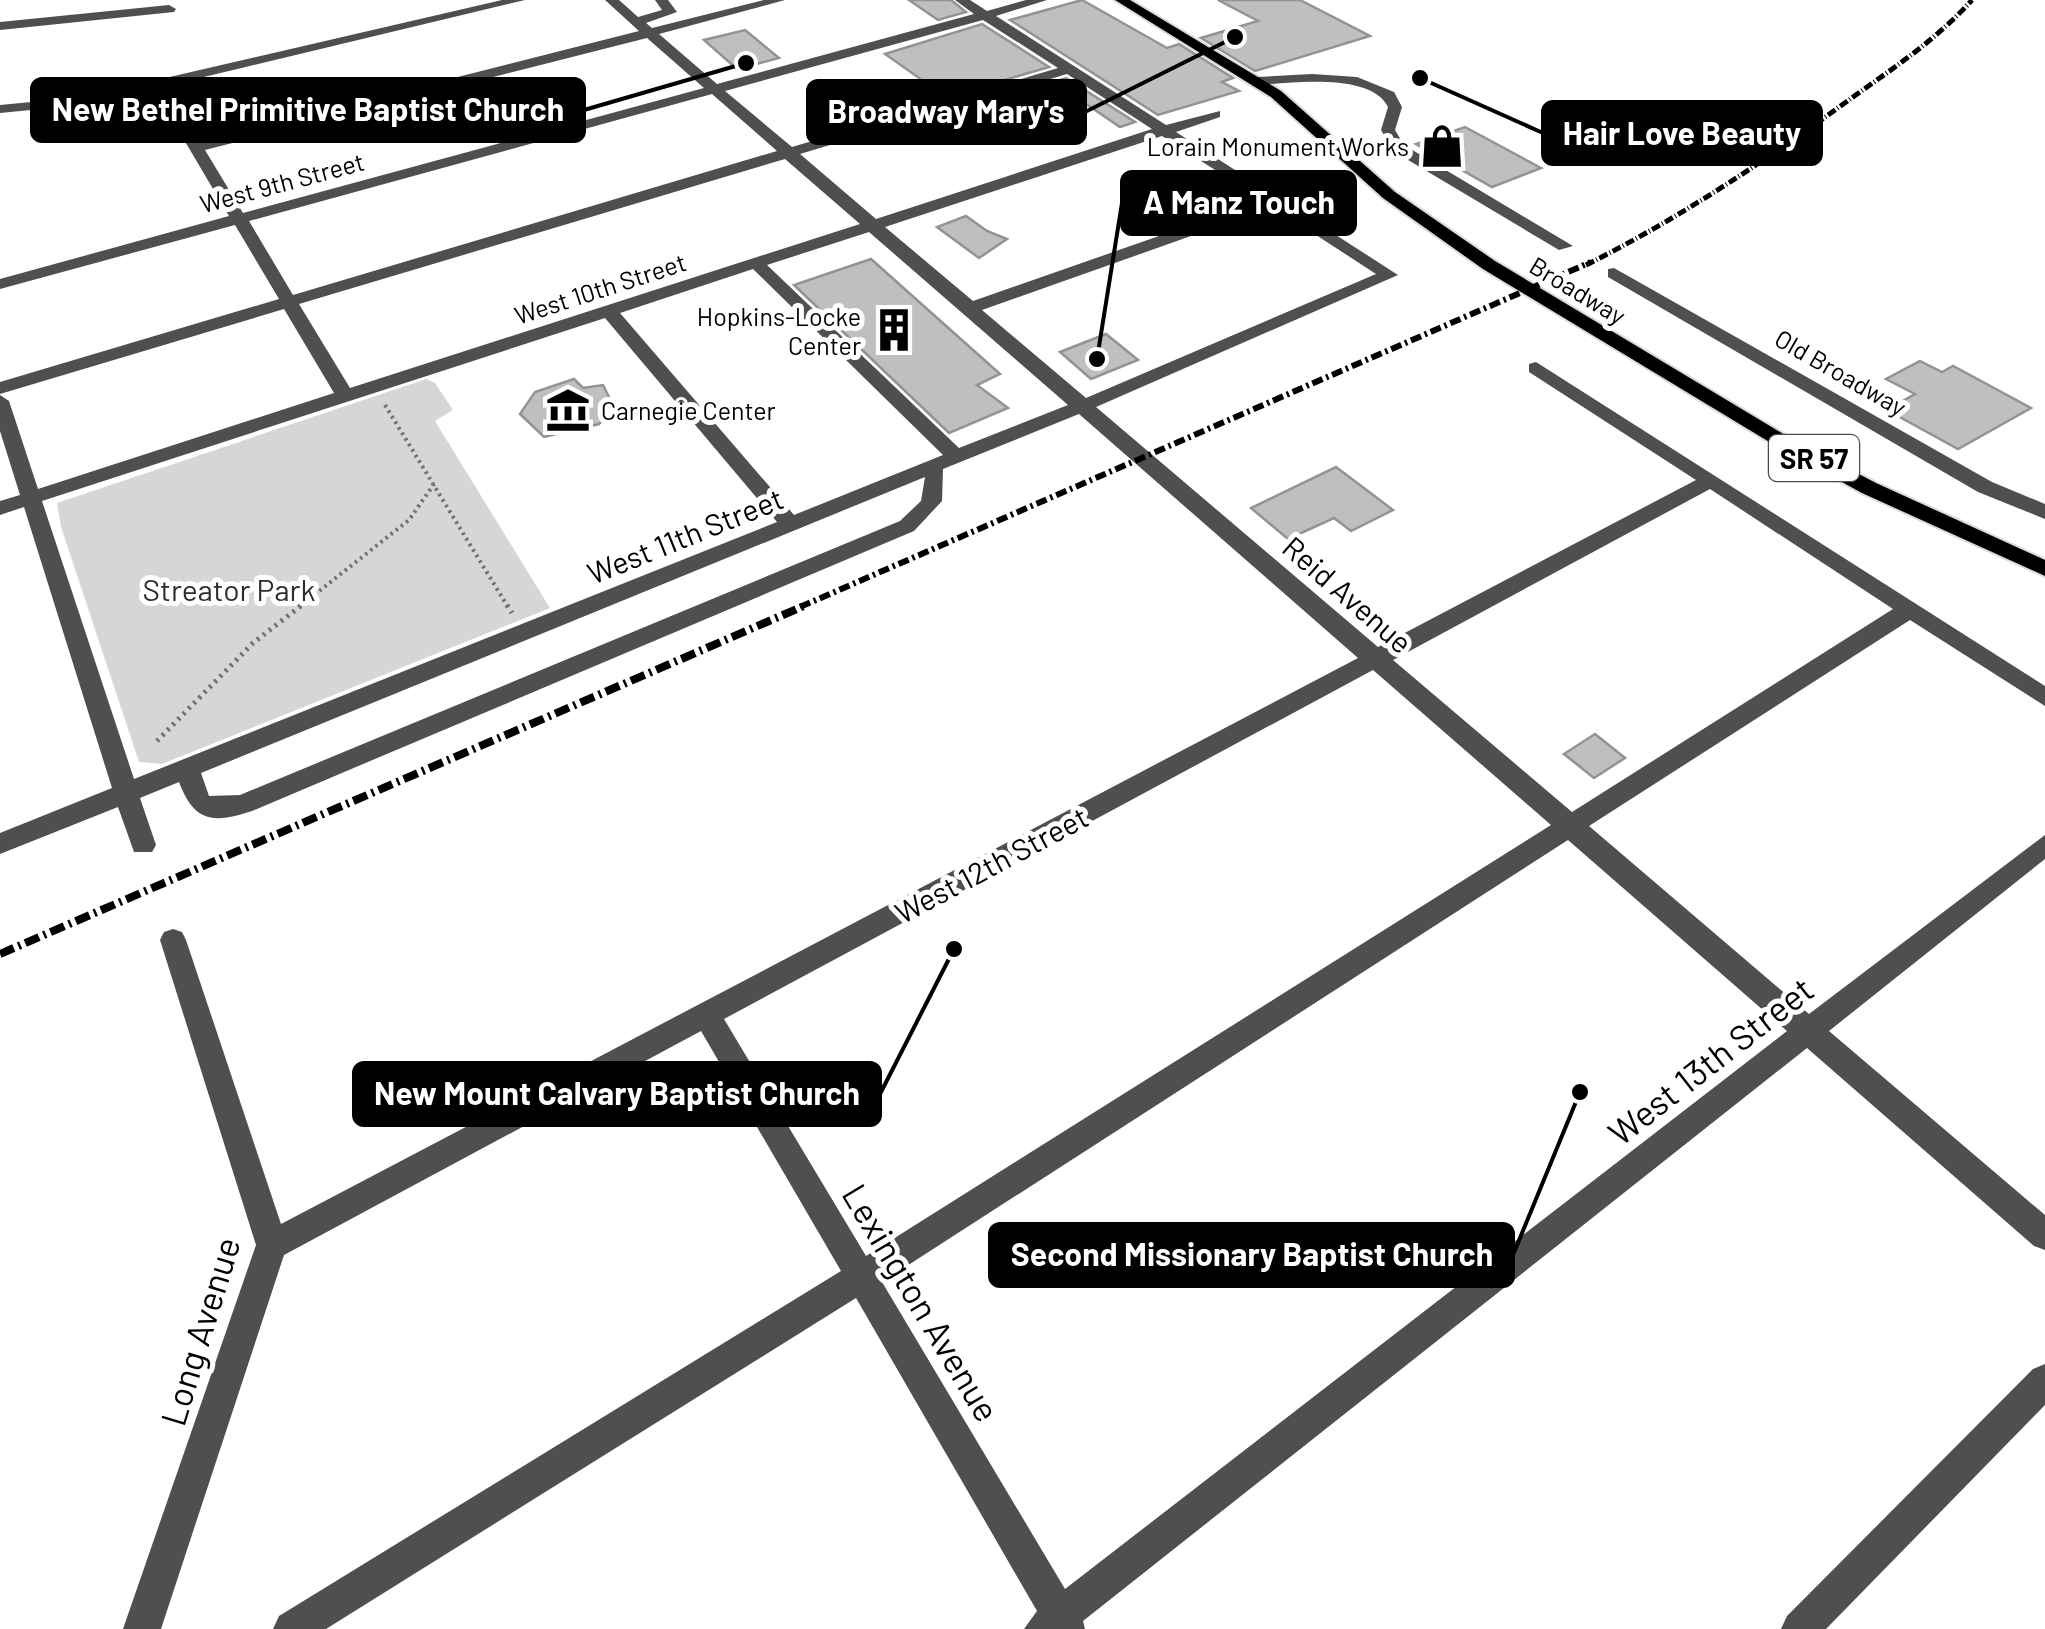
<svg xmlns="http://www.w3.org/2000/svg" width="2045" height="1629" font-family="Barlow,sans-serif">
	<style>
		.green { fill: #d6d6d6 }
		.building { fill: #bfbfbf; stroke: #939393; stroke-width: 2.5 }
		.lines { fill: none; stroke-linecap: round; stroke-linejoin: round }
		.major-casing { stroke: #dbdbdb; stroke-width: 4 }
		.path-far1 { stroke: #717171; stroke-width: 4; stroke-dasharray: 2.5 4; stroke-linecap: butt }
		.path { stroke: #717171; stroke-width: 5; stroke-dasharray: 2.5 5; stroke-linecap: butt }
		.minor { fill: #4f4f4f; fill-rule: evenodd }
		.major { fill: #000; fill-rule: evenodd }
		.rail-far2 { stroke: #000; stroke-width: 5; stroke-dasharray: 9 2.5 1 2.5; stroke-linecap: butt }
		.rail-far1 { stroke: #000; stroke-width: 6; stroke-dasharray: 11 4 2.5 4; stroke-linecap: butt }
		.rail { stroke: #000; stroke-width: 8; stroke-dasharray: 15 5 2.5 5; stroke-linecap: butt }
		.labels { text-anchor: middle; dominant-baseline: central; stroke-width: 10; stroke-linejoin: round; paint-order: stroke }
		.far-poi-label { font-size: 25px; fill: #000; stroke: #fff; text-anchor: end }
		.far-street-label { font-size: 25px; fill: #000; stroke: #fff }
		.shield { fill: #fff; stroke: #4c4c4c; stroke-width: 2.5 }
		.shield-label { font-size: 28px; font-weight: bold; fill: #000 }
		.street-label { font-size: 30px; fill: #000; stroke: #fff }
		.park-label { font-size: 30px; fill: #2d2d2d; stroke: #fff }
		.near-street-label { font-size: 35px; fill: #000; stroke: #fff }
		.leader { fill: none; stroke: #000; stroke-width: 4 }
		.callout-dot { fill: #000; stroke: #fff; stroke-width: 4 }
		.callout { fill: #000; stroke: #000; stroke-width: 4 }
		.callout-label { font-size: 32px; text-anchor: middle; font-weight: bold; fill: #fff }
	</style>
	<rect width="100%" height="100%" fill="#fff"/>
	<polygon class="green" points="426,379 435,383 453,410 435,421 550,608 162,764 139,762 61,527 57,503"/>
	<g class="building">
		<polygon points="909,0 951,0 966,12 938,20"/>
		<polygon points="1082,0 1167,48 1179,44 1233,78 1222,82 1239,91 1158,115 1010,20"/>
		<polygon points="1218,0 1300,0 1370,36 1255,71 1201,38 1258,21"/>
		<polygon points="982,24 1049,67 946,97 885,54"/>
		<polygon points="745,30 779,58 737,69 704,40"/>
		<polygon points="1066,78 1135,122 1120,127 1054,82"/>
		<polygon points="1465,127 1541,168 1492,187 1416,144"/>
		<polygon points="966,216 987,231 1007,239 979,258 937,227"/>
		<polygon points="871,259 1000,374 977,385 1008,408 949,433 794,285"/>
		<polygon points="1106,334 1138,360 1091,379 1060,352"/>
		<polygon points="1920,361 1942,372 1953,366 2031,408 1958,449 1887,410 1915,394 1886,379"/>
		<polygon points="574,379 583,388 603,385 614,407 599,424 544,437 520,414 535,392"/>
		<polygon points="1336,467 1393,510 1351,531 1334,518 1288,539 1251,508"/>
		<polygon points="1595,734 1625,758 1594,778 1564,754"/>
	</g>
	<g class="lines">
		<g class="major-casing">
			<polygon id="major" points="1115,0 1130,0 1281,91 1395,192 1495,261 1790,438 1876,483 2045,560 2045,576 1862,493 1776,446 1483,269 1383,198 1271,97"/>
		</g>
		<g class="path-far1">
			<polyline points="385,405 508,607"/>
			<polyline points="299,607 409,520 434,484"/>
		</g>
		<g class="path">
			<polyline points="507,605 512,613"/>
			<polyline points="157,741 253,643 302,605"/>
		</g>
		<g class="minor">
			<path d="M502 0H525L166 86 201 142 639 31 605 0H619L638 17 662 10 655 0H668L677 12 646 23 652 28 764 0H785L659 34 717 84 974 14 955 0H970L987 11 1026 0H1047L996 16 1166 125 1220 111V117L1176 132 1398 275 1096 407 1378 647 1696 480 1529 372V364L1536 362 2045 686V706L1910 620 1589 826 1809 1014 2045 835V859L1829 1031 2045 1215V1250L2034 1246 1807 1048 1083 1621 1085 1629H1024L1037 1611 856 1298 326 1629H273L279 1616 841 1271 701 1031 284 1255 161 1629H123L256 1245 160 940 164 932 173 929 182 932 186 940 281 1224 1358 658 1079 414 943 469 942 501 914 531 252 811C213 824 194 822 179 782L140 798 156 845 152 852H134L118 807 0 854V833L112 788 24 507 0 515V501L20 495 0 431V395L9 401 38 489 334 393 284 309 0 394V382L279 299 235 225 0 289V279L229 216 154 89 83 105 0 113V105L83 97ZM983 20 1058 68 792 147 725 91ZM647 38 704 88 243 213 205 150ZM1067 74 1152 129 876 219 800 154ZM712 94 777 151 293 295 249 221ZM1162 136 1262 200 973 301 885 227ZM785 159 860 224 350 388 299 304ZM1273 207 1376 274 1086 398 982 310ZM869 232 1068 405 959 448 767 265ZM753 269 943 455 794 515 620 313ZM605 318 777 522 134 779 42 501ZM925 477 921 501 900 521 240 795 209 796 201 773ZM1710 489 1893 609 1572 812 1393 660ZM1373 670 1551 825 866 1256 724 1019ZM1568 840 1787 1031 1065 1589 882 1282Z"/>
			<polygon points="169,5 176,9 174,12 0,30 0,22"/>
			<path d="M1312 74 1357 77 1394 92 1402 107 1395 130 1404 145 1573 246 1559 250 1393 151 1381 130 1388 107C1371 72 1291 83 1258 85L1251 81 1258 77Z"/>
			<polygon points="1614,268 1992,482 2045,504 2045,519 1978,492 1608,277 1608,269"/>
			<polygon points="2045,1364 2045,1405 1826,1629 1781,1629 1787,1616 2033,1369"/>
		</g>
		<use href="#major" class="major"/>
		<path class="rail-far2" d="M1586 265C1680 218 1768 159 1853 97 1895 67 1937 39 1972 0"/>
		<polyline class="rail-far1" points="800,607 1591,262"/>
		<polyline class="rail" points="0,954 806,605"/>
	</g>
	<defs>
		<g id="shop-bare" transform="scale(3.45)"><path d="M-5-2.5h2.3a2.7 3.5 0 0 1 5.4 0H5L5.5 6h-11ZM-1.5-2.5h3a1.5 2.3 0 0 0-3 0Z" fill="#000" stroke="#fff" stroke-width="2.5" paint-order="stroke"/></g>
		<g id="building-bare" transform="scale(3.45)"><path d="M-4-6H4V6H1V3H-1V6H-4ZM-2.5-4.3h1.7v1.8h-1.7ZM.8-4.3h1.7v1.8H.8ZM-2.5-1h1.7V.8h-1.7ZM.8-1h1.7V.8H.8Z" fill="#000" stroke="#fff" stroke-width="2.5" paint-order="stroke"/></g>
		<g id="museum-bare" transform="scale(3.45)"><path d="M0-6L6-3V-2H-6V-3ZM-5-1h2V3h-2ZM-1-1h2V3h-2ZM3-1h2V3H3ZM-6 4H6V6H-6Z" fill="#000" stroke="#fff" stroke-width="2.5" paint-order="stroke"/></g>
	</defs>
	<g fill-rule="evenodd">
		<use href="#shop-bare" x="1442" y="146"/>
		<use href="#building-bare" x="894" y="330"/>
		<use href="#museum-bare" x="568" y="410"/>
	</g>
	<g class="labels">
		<g class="far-poi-label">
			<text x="1409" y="146">Lorain Monument Works</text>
			<text x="861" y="316">Hopkins-Locke<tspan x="861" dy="29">Center</tspan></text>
			<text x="601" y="410" text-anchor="start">Carnegie Center</text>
		</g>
		<g class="far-street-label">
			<text transform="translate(282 182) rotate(-15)">West 9th Street</text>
			<text transform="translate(600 288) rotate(-18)">West 10th Street</text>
			<text transform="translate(1578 290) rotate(31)">Broadway</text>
			<text transform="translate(1841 372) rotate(30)">Old Broadway</text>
		</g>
		<rect class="shield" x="1769" y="435" width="90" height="46" rx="8"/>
		<g class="shield-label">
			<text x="1814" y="458">SR 57</text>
		</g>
		<g class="street-label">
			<text transform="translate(685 535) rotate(-22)">West 11th Street</text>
			<text transform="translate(1348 594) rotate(41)">Reid Avenue</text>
			<text transform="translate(991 864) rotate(-28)">West 12th Street</text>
		</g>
		<g class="park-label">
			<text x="229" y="589">Streator Park</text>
		</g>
		<g class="near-street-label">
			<text transform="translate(1710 1060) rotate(-38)">West 13th Street</text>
			<text transform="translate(922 1302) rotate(59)">Lexington Avenue</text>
			<text transform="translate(199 1331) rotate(-73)">Long Avenue</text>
		</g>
	</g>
	<path class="leader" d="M746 63L584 110M1235 37L1085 112M1420 78L1543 133M1097 359L1122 203M954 949L880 1094M1580 1092L1513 1255"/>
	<g class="callout-dot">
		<circle cx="746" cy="63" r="10"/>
		<circle cx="1235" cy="37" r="10"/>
		<circle cx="1420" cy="78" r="10"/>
		<circle cx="1097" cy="359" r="10"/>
		<circle cx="954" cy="949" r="10"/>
		<circle cx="1580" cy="1092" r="10"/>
	</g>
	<g class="callout">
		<rect x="32" y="79" width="552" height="62" rx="10"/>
		<rect x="808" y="81" width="277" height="62" rx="10"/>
		<rect x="1543" y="102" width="278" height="62" rx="10"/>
		<rect x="1122" y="172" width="233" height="62" rx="10"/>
		<rect x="354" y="1063" width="526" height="62" rx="10"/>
		<rect x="990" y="1224" width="523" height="62" rx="10"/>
	</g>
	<g class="callout-label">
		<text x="308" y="121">New Bethel Primitive Baptist Church</text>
		<text x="946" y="123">Broadway Mary's</text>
		<text x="1682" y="145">Hair Love Beauty</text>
		<text x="1239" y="214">A Manz Touch</text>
		<text x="617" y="1105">New Mount Calvary Baptist Church</text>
		<text x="1252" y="1266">Second Missionary Baptist Church</text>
	</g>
</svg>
